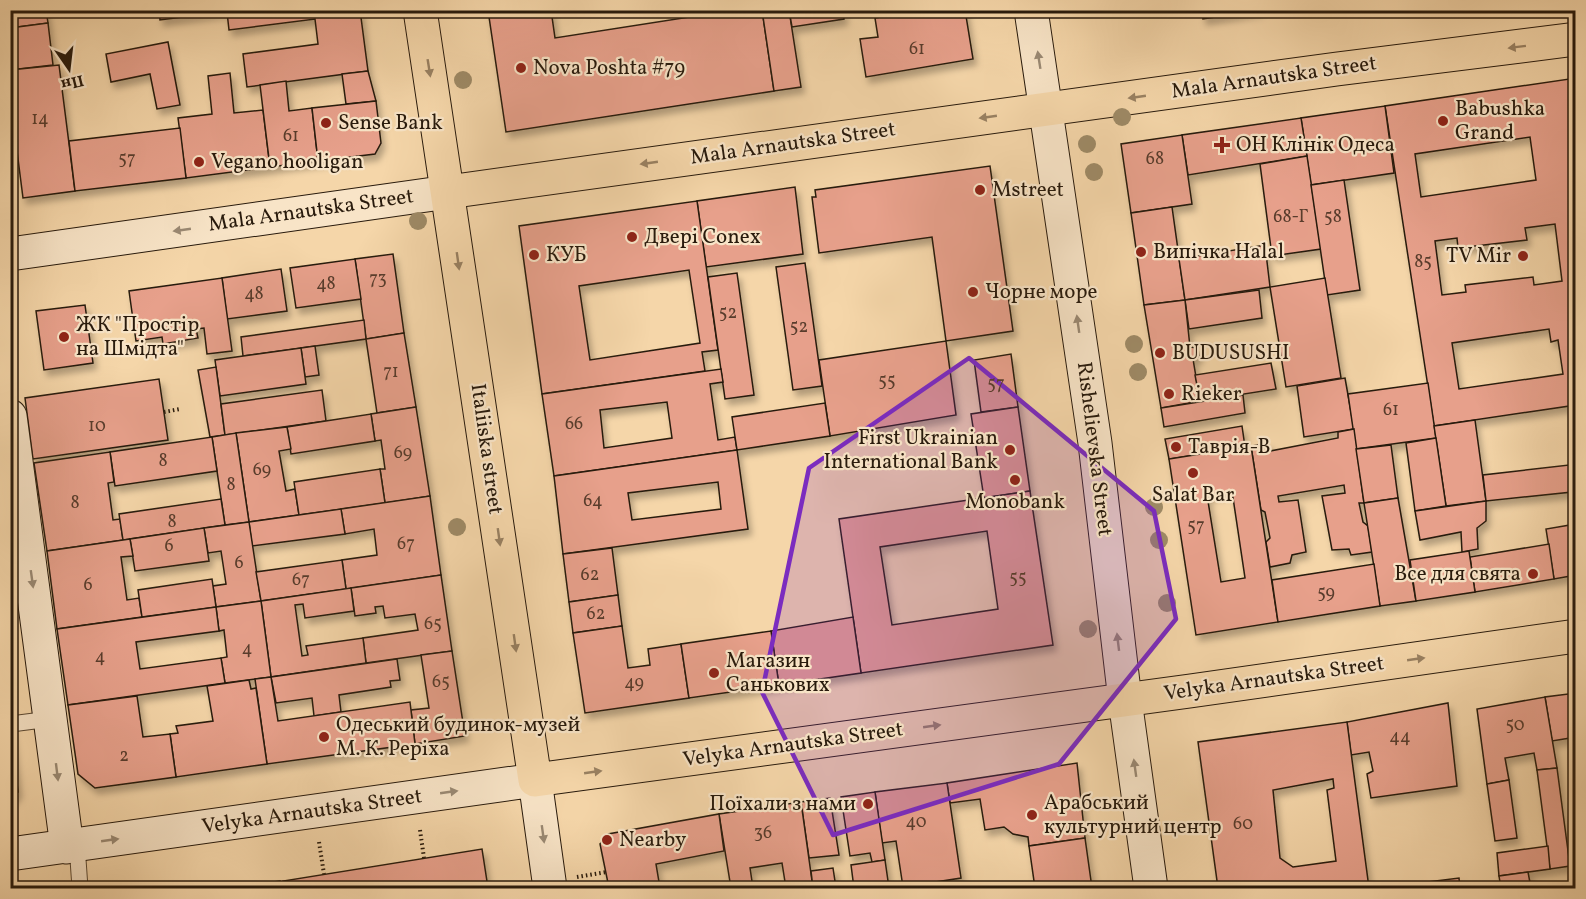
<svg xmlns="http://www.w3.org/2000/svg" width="1586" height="899" font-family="Vollkorn,serif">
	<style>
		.building { fill: #e7a08b; stroke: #281a0c; stroke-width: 1.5; fill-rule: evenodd; filter: url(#shadow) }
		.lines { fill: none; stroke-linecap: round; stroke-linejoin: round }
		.lane-casing { stroke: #5b4933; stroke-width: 17 }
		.secondary-casing { stroke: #281a0c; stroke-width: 35 }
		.primary-casing { stroke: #281a0c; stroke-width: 35 }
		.path { stroke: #281a0c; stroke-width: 4; stroke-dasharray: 1.5 3; stroke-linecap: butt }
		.lane { stroke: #f8e4c7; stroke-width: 15 }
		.secondary { stroke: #f8e4c7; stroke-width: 33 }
		.primary { stroke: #f5d6a9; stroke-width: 33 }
		.tree { fill: #9e8a66 }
		.oneway { fill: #998162 }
		.oneway2 { fill: #9a8973 }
		.marked { fill: #7b2cbf; fill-opacity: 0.2; stroke: #7b2cbf; stroke-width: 4.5; stroke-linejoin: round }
		.poi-dot { fill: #8f2418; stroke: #f8e4c7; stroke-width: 2 }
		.labels { text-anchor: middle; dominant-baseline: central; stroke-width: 4.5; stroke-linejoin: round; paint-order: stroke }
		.number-label { font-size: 18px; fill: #583c2c }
		.poi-label { font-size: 21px; fill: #281a0c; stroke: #f8e4c7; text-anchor: start }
		.street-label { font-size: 21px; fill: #281a0c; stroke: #f8e4c7 }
	</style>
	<defs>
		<filter id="shadow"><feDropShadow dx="3.5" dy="6" stdDeviation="3" flood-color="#0004"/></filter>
	</defs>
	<rect width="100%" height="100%" fill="#f5d6a9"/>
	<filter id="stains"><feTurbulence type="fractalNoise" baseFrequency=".00333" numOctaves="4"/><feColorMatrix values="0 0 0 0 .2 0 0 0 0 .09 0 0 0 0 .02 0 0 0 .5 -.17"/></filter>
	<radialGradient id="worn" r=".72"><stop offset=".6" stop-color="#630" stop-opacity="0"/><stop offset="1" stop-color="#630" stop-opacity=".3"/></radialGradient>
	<g class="building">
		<polygon points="10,10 46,10 48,23 10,28"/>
		<polygon points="159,10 237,10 160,20"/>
		<polygon points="237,10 360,10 368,71 247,87 243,54 318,44 315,19 229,30 227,12"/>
		<polygon points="488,10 551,10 555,38 728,11 762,10 774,91 506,132"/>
		<polygon points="762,10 789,10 801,87 774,91"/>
		<polygon points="789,10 843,10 844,19 792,27"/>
		<polygon points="904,10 965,10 973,59 866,77 860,39 878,37 875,18 905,13"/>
		<polygon points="1202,10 1261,10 1203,19"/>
		<polygon points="48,23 53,65 10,70 10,28"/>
		<polygon points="168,42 180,105 157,109 150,74 111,82 106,54"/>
		<polygon points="59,65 75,191 23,198 10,96 10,70"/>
		<polygon points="368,71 376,101 346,104 342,74"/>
		<polygon points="230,73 234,113 263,110 270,167 186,178 178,118 212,114 208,76"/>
		<path d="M1576 78V405L1434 426 1385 106ZM1530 137 1536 180 1421 197 1415 154ZM1555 224 1562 281 1534 285 1533 277 1465 285 1466 292 1442 295 1435 241 1457 238 1458 248 1527 240 1525 228ZM1549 329 1551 342 1558 340 1563 374 1459 389 1452 343Z"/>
		<polygon points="286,81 289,111 312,108 318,161 270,167 260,85"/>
		<polygon points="376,101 381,143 375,154 318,161 312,108"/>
		<polygon points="1385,106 1394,173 1311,185 1301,118"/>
		<polygon points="1301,118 1307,156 1188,175 1182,135"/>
		<polygon points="180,128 186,178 75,191 69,141"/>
		<polygon points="1182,135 1192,204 1131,213 1121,144"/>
		<polygon points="1307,156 1321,249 1272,256 1260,164"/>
		<polygon points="990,166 1013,331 946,341 932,237 819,253 812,197 816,197 815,190"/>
		<polygon points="1344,180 1360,290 1327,295 1311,185"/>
		<polygon points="795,187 803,254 706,267 697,201"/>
		<path d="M697 201 718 350 702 352 705 371 542 394 519 226ZM689 270 700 343 590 360 579 286Z"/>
		<polygon points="1172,207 1185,300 1144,305 1131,213"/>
		<polygon points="1265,245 1270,287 1185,300 1179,259"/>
		<polygon points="393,254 404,333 366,339 355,259"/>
		<polygon points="355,259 361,299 296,308 290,268"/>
		<polygon points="805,263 822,386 793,390 776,267"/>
		<polygon points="281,269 287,311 227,319 222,278"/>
		<polygon points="737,273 754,395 725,399 708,277"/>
		<polygon points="222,278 232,351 207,354 204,328 196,329 198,338 163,344 162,337 136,341 129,291"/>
		<polygon points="1325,278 1341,378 1286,387 1270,287"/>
		<polygon points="1259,290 1262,318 1189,329 1185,300"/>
		<polygon points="1185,300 1190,347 1198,348 1199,357 1193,359 1200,401 1161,408 1144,305"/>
		<polygon points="85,305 93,363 44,370 36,311"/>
		<polygon points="364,320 366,339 243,356 241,337"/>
		<polygon points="404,333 416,407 377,413 366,339"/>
		<polygon points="946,341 956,415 830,436 819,360"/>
		<polygon points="315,346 319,375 305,377 301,348"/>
		<polygon points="301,348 306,384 220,396 215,360"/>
		<polygon points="1011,354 1018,407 981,412 974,360"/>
		<polygon points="1271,363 1276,389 1200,401 1195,375"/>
		<polygon points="216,367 225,435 210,437 198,370"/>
		<path d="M721 369 723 382 710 384 718 440 735 437 737 450 554 476 542 394ZM667 402 672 438 604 448 600 410Z"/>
		<polygon points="1345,378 1354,429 1304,437 1297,386"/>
		<polygon points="159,379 168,440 33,459 25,398"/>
		<polygon points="1428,383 1436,438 1356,449 1348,394"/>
		<polygon points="322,390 326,421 225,435 221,404"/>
		<polygon points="1243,395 1245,413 1164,427 1161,408"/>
		<polygon points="825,403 830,436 737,450 732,417"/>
		<polygon points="1576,405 1576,443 1570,406"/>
		<polygon points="416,407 430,496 385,503 380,469 385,469 381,440 375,441 371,414"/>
		<polygon points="1018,407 1030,491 984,498 971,414"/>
		<polygon points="371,414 375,441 291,454 287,427"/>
		<polygon points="1475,420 1486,501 1446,506 1434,426"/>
		<polygon points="1242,426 1245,447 1169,459 1165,439"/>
		<polygon points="287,427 291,449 279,451 286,491 295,489 299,515 249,522 236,433"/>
		<polygon points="1354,429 1364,503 1359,503 1363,522 1368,526 1372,552 1351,555 1349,549 1332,550 1322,496 1345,493 1344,485 1278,496 1279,502 1298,500 1306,552 1292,555 1290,563 1270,567 1266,542 1270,538 1265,512 1261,510 1251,446 1269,443 1270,451 1338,438 1338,432"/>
		<polygon points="236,433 249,522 225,525 212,437"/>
		<polygon points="212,437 217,471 115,486 110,452"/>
		<polygon points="1436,438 1446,506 1415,511 1406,443"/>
		<polygon points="1391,445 1398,498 1364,503 1356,449"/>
		<path d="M1251 446 1278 622 1196 635 1169 459ZM1232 491 1245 578 1221 582 1207 495Z"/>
		<path d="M737 450 748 529 563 554 554 476ZM718 482 721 509 632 520 628 493Z"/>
		<polygon points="110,452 114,482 108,483 113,520 120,519 123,540 47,551 34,463"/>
		<polygon points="1569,465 1572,492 1486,501 1483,475"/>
		<polygon points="380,469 385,503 299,515 294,482"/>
		<path d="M1030 491 1053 645 861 673 839 519ZM987 531 998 609 892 625 880 547Z"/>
		<polygon points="430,496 441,575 346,589 342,560 377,555 374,529 345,534 341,509"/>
		<polygon points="1398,498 1416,601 1380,606 1364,503"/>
		<polygon points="221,499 225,525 123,540 119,514"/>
		<polygon points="1486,501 1486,521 1477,528 1478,549 1462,552 1461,532 1420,540 1415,511"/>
		<polygon points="341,509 345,534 252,546 249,522"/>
		<polygon points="249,522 261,601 216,607 213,586 226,584 221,551 208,553 204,528"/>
		<polygon points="1576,524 1576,575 1554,579 1546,529"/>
		<polygon points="204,528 209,561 135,571 130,539"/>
		<polygon points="130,539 133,556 121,557 127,600 139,598 142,617 57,629 47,551"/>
		<polygon points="1549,544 1554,579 1475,592 1470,557"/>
		<polygon points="612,548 618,595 569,602 563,554"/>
		<polygon points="1469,551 1475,592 1416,601 1410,560"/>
		<polygon points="342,560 346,589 261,601 256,572"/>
		<polygon points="1374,564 1380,606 1278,622 1272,580"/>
		<polygon points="441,575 452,651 366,663 363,638 418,630 415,614 385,618 383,606 375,607 376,613 355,616 351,588"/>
		<polygon points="212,579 216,607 142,617 138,590"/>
		<polygon points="351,588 354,611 305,618 303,604 295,605 302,656 308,655 306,646 363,638 366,663 271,677 261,601"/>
		<polygon points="618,595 622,626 573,633 569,602"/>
		<polygon points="261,601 271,677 225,683 221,658 227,657 224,630 219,631 216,607"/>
		<polygon points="216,607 219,631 136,642 140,669 221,658 225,683 68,705 57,629"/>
		<polygon points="853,617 861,673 779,685 771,631"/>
		<polygon points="622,626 628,668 650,665 648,649 681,644 689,698 585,713 573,633"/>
		<polygon points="771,631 779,685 689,698 681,644"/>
		<polygon points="452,651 465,736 415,744 411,710 429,708 421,655"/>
		<polygon points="397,659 400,680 390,681 391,687 339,695 341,712 314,716 312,698 276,703 271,677"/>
		<polygon points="271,677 278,721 410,702 415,744 267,764 255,679"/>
		<polygon points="249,680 251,689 256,688 267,764 176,777 170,734 178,733 176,726 213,721 207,686"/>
		<polygon points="1576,693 1576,737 1552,741 1545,697"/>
		<polygon points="137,696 143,737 170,734 176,777 95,788 78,774 68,705"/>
		<polygon points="1545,697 1557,768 1537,770 1534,753 1505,758 1509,780 1487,784 1477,709"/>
		<polygon points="1448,703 1457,786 1371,798 1367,774 1373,771 1369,752 1351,755 1347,722"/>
		<polygon points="10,719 18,792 10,801"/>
		<path d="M1347 722 1369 888H1218L1198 742ZM1333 779 1334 788 1327 790 1336 861 1293 867 1280 858 1273 790Z"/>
		<polygon points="1077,763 1085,838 1029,846 1028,837 1013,834 1004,827 985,830 980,799 950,803 947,783"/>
		<polygon points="1557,768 1570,866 1550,869 1537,770"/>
		<polygon points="1509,780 1517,838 1495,841 1487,784"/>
		<polygon points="947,783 961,878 903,887 896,841 882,843 875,792"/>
		<polygon points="875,792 885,860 872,862 870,853 850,856 841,797"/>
		<polygon points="830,798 839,855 809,858 801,802"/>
		<polygon points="801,802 813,888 786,888 782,863 750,868 753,888 731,888 719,814"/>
		<polygon points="719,814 724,851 656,864 660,888 609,888 600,844 608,834"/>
		<polygon points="1085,838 1092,888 1035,888 1029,846"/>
		<polygon points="1548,846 1550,869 1499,876 1497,853"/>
		<polygon points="1576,846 1576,865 1570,866 1568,848"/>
		<polygon points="482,849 488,888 284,888 283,881"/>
		<polygon points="885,860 889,888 854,888 851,865"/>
		<polygon points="833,868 836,888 813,888 811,871"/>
		<polygon points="1528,872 1531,888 1501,888 1499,876"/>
		<polygon points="1459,878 1460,888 1379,888"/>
		<polygon points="280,881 281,888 230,888"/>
	</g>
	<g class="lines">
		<g class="lane-casing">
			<g id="lane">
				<polyline points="11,724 50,719"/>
				<polyline points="77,845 80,888"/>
			</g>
		</g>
		<g class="secondary-casing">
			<g id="secondary">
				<polyline points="1031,10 1095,443 1125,700 1151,888"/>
				<polyline points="10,254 448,192"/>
				<polyline points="10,416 67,847"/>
				<polyline points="10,854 535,780 550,888"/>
			</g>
		</g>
		<g class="primary-casing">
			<g id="primary">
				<polyline points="420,10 535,780 1190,691 1576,636"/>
				<polyline points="448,192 1337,69 1576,39"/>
			</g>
		</g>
		<g class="path">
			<polyline points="164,412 180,409"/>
			<polyline points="420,830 424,858"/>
			<polyline points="319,842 324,874"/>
			<polyline points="577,877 606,872"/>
		</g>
		<use href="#lane" class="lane"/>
		<use href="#secondary" class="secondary"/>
		<use href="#primary" class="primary"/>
	</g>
	<g class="tree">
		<circle cx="463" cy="80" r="9"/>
		<circle cx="1122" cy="117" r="9"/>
		<circle cx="1087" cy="144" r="9"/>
		<circle cx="1094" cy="172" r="9"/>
		<circle cx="418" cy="221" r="9"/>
		<circle cx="1134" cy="344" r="9"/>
		<circle cx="1138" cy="372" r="9"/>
		<circle cx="1154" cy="507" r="9"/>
		<circle cx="457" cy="527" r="9"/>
		<circle cx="1159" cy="540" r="9"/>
		<circle cx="1167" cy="603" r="9"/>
		<circle cx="1088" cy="629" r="9"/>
	</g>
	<defs><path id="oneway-solid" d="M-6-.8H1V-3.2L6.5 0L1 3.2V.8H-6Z" transform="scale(1.5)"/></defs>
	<g class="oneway">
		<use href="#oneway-solid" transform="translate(1517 47) rotate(173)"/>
		<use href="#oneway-solid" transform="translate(429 68) rotate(81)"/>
		<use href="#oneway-solid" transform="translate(1137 97) rotate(172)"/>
		<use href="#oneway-solid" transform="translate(988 117) rotate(172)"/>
		<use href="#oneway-solid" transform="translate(649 163) rotate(172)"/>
		<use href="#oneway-solid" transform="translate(458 261) rotate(82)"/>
		<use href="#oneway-solid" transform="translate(499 537) rotate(82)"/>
		<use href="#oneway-solid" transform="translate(515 643) rotate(82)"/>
		<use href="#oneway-solid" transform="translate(1416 659) rotate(-8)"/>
		<use href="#oneway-solid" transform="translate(932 726) rotate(-8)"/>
		<use href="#oneway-solid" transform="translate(593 772) rotate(-8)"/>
	</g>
	<g class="oneway2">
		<use href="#oneway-solid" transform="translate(1039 60) rotate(-99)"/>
		<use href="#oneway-solid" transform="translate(182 230) rotate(172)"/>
		<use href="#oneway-solid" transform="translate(1078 324) rotate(-98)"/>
		<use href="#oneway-solid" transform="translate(32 579) rotate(82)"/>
		<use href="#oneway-solid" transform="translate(1118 642) rotate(-97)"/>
		<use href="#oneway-solid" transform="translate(1135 768) rotate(-98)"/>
		<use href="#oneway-solid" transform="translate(57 772) rotate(83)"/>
		<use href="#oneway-solid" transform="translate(449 792) rotate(-8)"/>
		<use href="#oneway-solid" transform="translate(543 834) rotate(82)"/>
		<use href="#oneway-solid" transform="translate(110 840) rotate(-8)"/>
	</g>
	<path class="marked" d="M969 358 1154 511 1176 619 1059 764 833 835 762 692 809 468Z"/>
	<g class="poi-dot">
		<circle cx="521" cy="68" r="6"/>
		<circle cx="1443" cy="121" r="6"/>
		<circle cx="326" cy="123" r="6"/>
		<path d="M1219 136h6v6h6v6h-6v6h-6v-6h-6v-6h6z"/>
		<circle cx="199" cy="162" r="6"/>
		<circle cx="980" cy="190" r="6"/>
		<circle cx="632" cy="237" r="6"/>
		<circle cx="1141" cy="252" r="6"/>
		<circle cx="534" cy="255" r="6"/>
		<circle cx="1523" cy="256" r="6"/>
		<circle cx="973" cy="292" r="6"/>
		<circle cx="64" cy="337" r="6"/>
		<circle cx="1160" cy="353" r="6"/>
		<circle cx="1169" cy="394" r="6"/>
		<circle cx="1176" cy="447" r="6"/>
		<circle cx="1010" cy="450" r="6"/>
		<circle cx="1193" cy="473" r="6"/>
		<circle cx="1015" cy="480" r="6"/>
		<circle cx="1533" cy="574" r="6"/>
		<circle cx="714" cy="673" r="6"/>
		<circle cx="324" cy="737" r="6"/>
		<circle cx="868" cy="804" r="6"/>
		<circle cx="1032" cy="815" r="6"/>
		<circle cx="607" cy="840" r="6"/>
	</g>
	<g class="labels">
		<g class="number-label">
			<text x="917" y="49">61</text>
			<text x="40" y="119">14</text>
			<text x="291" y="136">61</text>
			<text x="127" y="159">57</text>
			<text x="1155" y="159">68</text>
			<text x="1291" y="217">68-Г</text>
			<text x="1333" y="217">58</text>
			<text x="1423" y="262">85</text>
			<text x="378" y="279">73</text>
			<text x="326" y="284">48</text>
			<text x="254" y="294">48</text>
			<text x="728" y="313">52</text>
			<text x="799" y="327">52</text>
			<text x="391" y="372">71</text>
			<text x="887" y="381">55</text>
			<text x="996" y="384">57</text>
			<text x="1391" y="410">61</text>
			<text x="574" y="424">66</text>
			<text x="97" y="426">10</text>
			<text x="403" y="453">69</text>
			<text x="163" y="461">8</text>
			<text x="262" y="470">69</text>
			<text x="231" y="485">8</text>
			<text x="593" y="501">64</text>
			<text x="75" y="503">8</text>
			<text x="172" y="522">8</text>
			<text x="1196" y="526">57</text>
			<text x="406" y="544">67</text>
			<text x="169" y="546">6</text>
			<text x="239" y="563">6</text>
			<text x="590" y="575">62</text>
			<text x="1018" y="578">55</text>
			<text x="301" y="580">67</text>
			<text x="88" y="585">6</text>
			<text x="1326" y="593">59</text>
			<text x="596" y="614">62</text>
			<text x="433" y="624">65</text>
			<text x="247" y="649">4</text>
			<text x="100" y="657">4</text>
			<text x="441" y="682">65</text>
			<text x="634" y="683">49</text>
			<text x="1515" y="725">50</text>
			<text x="1400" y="737">44</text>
			<text x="124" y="756">2</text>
			<text x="916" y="822">40</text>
			<text x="1243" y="824">60</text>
			<text x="763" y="833">36</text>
		</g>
		<g class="poi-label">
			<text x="533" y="68">Nova Poshta #79</text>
			<text x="1455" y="109">Babushka<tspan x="1455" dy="24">Grand</tspan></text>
			<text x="338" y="123">Sense Bank</text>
			<text x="1236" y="145">ОН Клінік Одеса</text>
			<text x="211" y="162">Vegano hooligan</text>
			<text x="992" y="190">Mstreet</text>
			<text x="644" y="237">Двері Conex</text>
			<text x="1153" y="252">Випічка Halal</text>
			<text x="546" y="255">КУБ</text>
			<text x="1511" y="256" text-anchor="end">TV Mir</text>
			<text x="985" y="292">Чорне море</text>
			<text x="76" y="325">ЖК "Простір<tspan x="76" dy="24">на Шмідта"</tspan></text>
			<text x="1172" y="353">BUDUSUSHI</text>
			<text x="1181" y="394">Rieker</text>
			<text x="998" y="438" text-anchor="end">First Ukrainian<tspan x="998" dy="24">International Bank</tspan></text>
			<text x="1188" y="447">Таврія-В</text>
			<text x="1193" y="495" text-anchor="middle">Salat Bar</text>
			<text x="1015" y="502" text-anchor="middle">Monobank</text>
			<text x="1521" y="574" text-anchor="end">Все для свята</text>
			<text x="726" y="661">Магазин<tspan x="726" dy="24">Санькових</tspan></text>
			<text x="336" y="725">Одеський будинок-музей<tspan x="336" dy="24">М. К. Реріха</tspan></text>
			<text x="1044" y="803">Арабський<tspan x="1044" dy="24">культурний центр</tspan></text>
			<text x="856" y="804" text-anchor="end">Поїхали з нами</text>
			<text x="619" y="840">Nearby</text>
		</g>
		<g class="street-label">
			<text transform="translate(1274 78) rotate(-8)">Mala Arnautska Street</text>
			<text transform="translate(793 144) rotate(-8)">Mala Arnautska Street</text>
			<text transform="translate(311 211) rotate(-8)">Mala Arnautska Street</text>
			<text transform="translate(486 449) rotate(82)">Italiiska street</text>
			<text transform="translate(1094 449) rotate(83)">Rishelievska Street</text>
			<text transform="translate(1274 679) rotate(-8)">Velyka Arnautska Street</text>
			<text transform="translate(793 745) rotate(-8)">Velyka Arnautska Street</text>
			<text transform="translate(312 812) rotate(-8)">Velyka Arnautska Street</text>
		</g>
	</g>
	<rect width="1586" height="899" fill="none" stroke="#f5d6a9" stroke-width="36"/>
	<rect x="12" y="12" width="1562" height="875" fill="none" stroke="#281a0c" stroke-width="3"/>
	<rect x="18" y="18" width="1550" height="863" fill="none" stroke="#281a0c" stroke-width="1.5"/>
	<g transform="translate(69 69) rotate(166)" stroke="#f8e4c7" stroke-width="4.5" paint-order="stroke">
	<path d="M0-4.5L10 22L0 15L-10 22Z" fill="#281a0c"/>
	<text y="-9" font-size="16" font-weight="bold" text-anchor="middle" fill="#281a0c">Пн</text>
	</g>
	<rect width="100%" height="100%" filter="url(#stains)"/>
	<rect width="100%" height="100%" fill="url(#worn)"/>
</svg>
